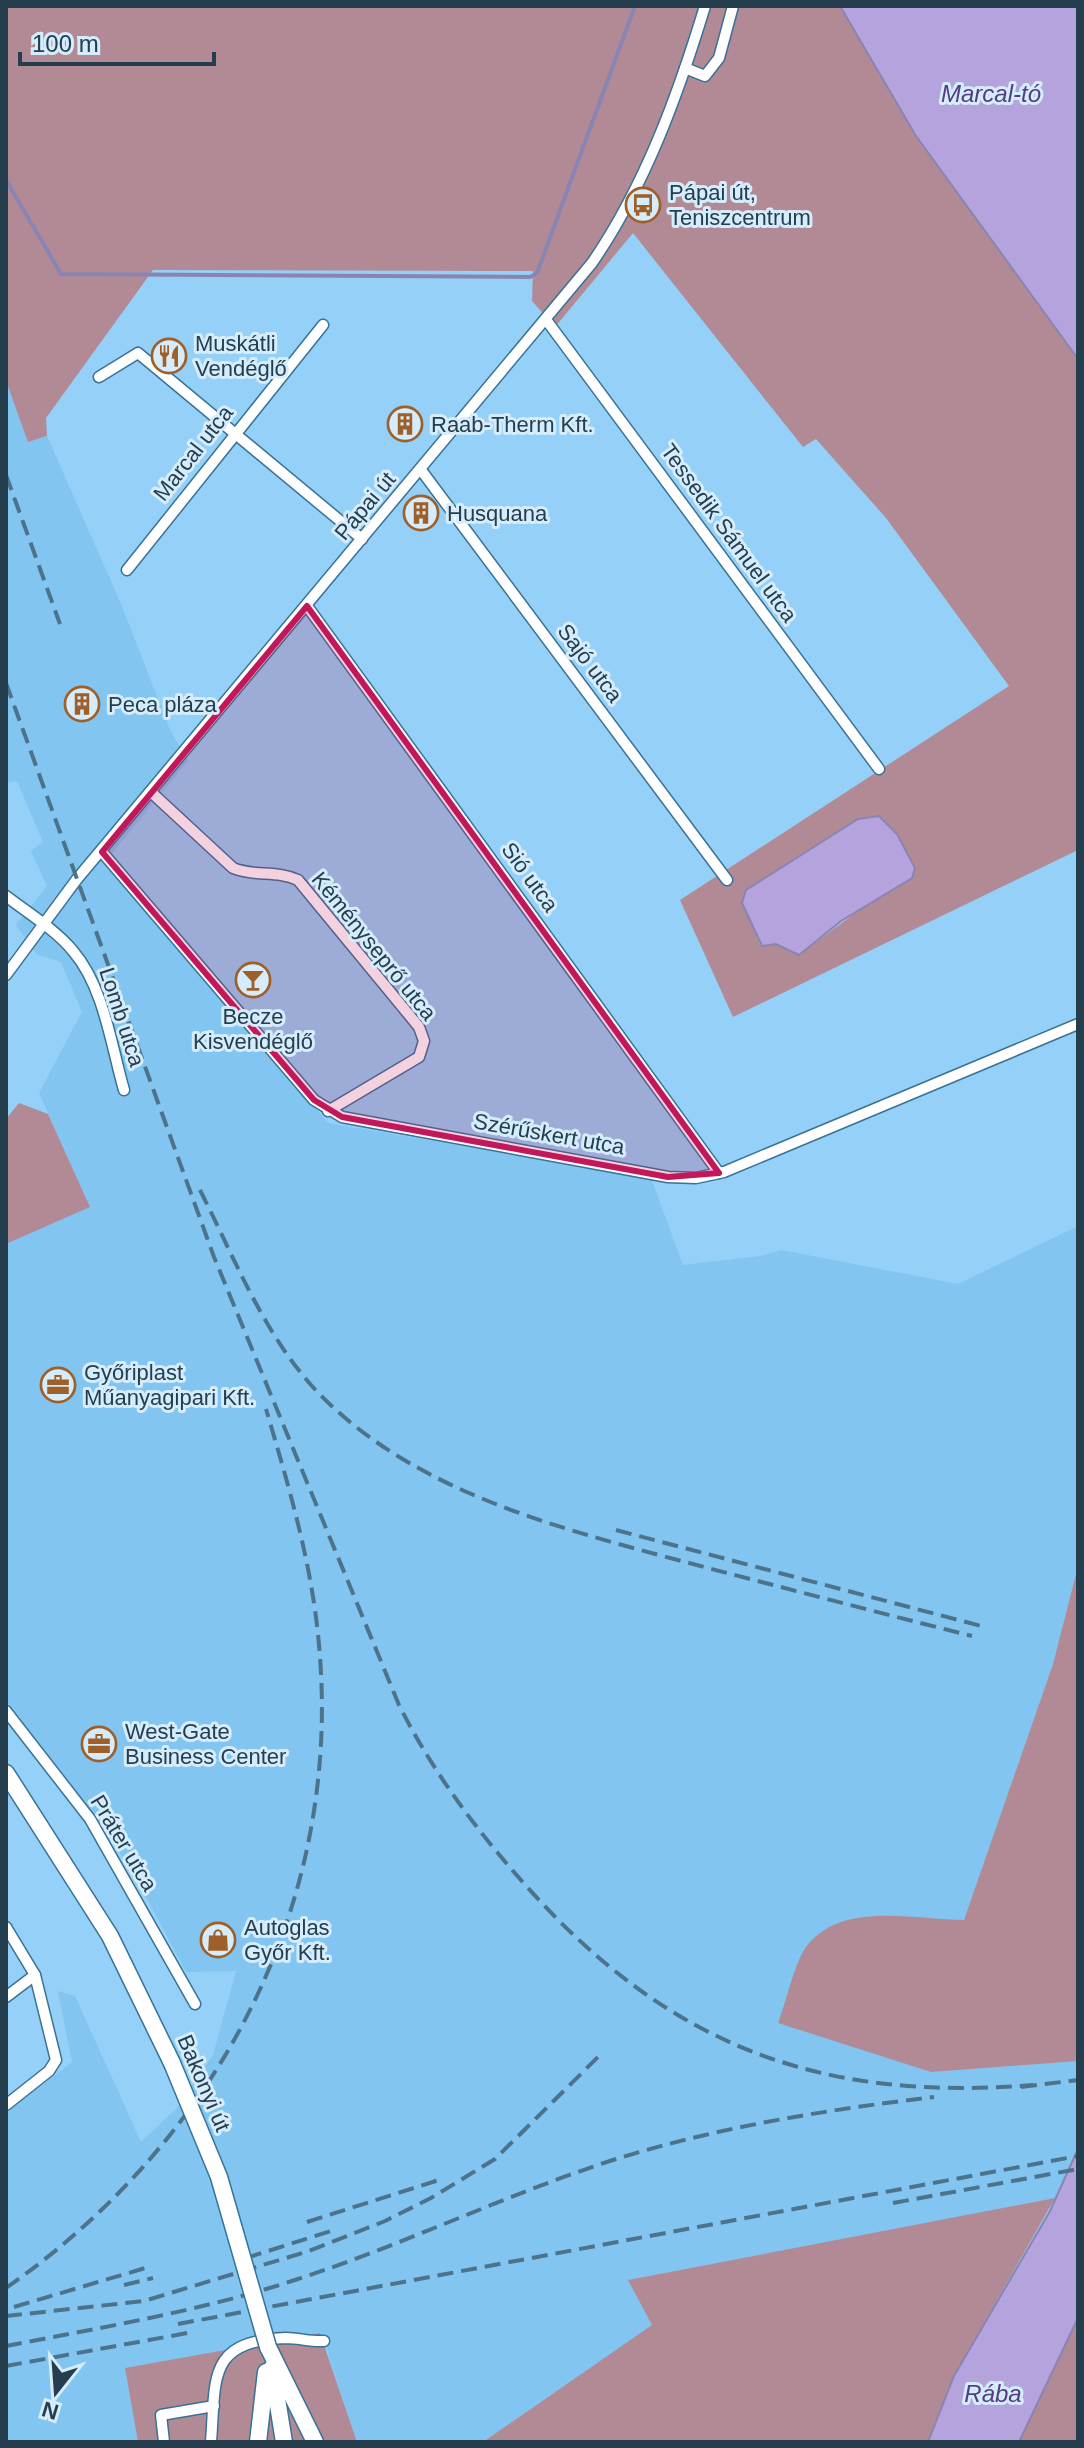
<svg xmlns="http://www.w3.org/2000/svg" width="1084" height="2448" font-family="Helvetica,sans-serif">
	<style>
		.built { fill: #81c5f0 }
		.green { fill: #b28a96; fill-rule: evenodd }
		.water { fill: #b4a3dd; stroke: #8985b2; stroke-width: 2 }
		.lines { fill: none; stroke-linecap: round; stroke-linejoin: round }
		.stream { stroke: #8985b2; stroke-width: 4 }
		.street-casing { stroke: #387296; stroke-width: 13 }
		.primary-casing { stroke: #387296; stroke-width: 19 }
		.street { stroke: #fff; stroke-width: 10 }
		.primary { stroke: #fff; stroke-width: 16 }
		.rail { stroke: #4d738b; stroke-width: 4; stroke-dasharray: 16 8; stroke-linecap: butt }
		.primary-bridge-casing { stroke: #387296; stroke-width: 19; stroke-linecap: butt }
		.primary-bridge { stroke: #fff; stroke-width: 16 }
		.marked { fill: #c2185b; fill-opacity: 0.2; stroke: #c2185b; stroke-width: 6; stroke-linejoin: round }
		.labels { text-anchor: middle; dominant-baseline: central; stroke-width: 6; stroke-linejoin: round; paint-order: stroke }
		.poi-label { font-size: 22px; fill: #253e4e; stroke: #d5ecfc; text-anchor: start }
		.street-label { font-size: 22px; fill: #253e4e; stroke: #d5ecfc }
		.water-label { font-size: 24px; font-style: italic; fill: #553c82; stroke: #d5ecfc }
	</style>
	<rect width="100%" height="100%" fill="#94d0f7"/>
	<polygon class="built" points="6,381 28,441 47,436 121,604 171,732 188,761 104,863 328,1123 651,1178 683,1265 761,1256 781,1250 958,1284 1078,1226 1078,1566 1053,1664 964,1921 873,1916 778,2022 931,2072 1078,2061 1078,2149 1055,2198 629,2280 653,2325 483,2442 357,2442 324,2341 125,2368 138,2442 6,2442 6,2113 72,2062 58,1991 75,1996 141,2142 177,2108 213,2055 236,1971 186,1972 136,1878 100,1822 6,1700 6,1244 90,1207 39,1093 82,1012 61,962 36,954 16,925 47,886 31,851 43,842 17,781 6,783"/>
	<g class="green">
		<path d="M6 6H840L916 136 1078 359V850L733 1017 680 900 1009 686 886 518 816 439 803 447 633 233 555 327 532 301 533 271 153 270 46 418 47 436 28 442 6 381ZM879 817 897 834 915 868 799 955 776 944 761 946 742 903Z"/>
		<polygon points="19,1103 48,1114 90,1207 6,1244 6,1119"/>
		<path d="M1078 1566V2061L931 2072 778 2023C786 2003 794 1964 806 1947 841 1900 915 1920 964 1920L1053 1664Z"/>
		<polygon points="1055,2198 954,2376 928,2442 483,2442 652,2325 628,2280"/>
		<polygon points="1078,2318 1078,2442 1019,2442"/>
		<polygon points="320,2333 357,2442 138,2442 125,2368"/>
	</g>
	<g class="water">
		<polygon points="840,6 1078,6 1078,359 916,136"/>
		<polygon points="879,816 897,834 915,868 912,878 841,921 799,955 776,944 762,946 742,903 746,890 858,819"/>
		<polygon points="1078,2149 1078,2318 1019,2442 928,2442 954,2376 1050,2211"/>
	</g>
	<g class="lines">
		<polyline class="stream" points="6,180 61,274 530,277 537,273 635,6"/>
		<g class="street-casing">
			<g id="street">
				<polyline points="685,68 705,76 719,58 733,6"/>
				<polyline points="547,321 879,769"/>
				<polyline points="99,377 138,353 362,539"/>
				<polyline points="421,470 727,880"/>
				<polyline points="127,570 323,325"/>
				<polyline points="307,606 719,1173"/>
				<path d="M152 793 233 868C254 877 277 870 298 880L419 1027 424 1041 419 1057 328 1111"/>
				<polyline points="102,852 314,1100 342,1117 668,1177 696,1178 724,1172 1078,1024"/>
				<path d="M6 896C28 913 56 930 73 951 104 987 111 1045 124 1090"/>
				<path d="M6 975 77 879 592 263C645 186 678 95 705 6"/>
				<polyline points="6,1711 90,1819 195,2004"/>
				<polyline points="6,1927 35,1975 56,2060 49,2071 6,2105"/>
				<polyline points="6,1997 35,1975"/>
				<polyline points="164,2442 161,2415 214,2406"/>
				<path d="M211 2442C216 2377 207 2341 286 2338 299 2338 311 2342 324 2341"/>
			</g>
		</g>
		<g class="primary-casing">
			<g id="primary">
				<polyline points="6,1773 110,1936 172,2063"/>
				<polyline points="268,2347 315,2442"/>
				<polyline points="272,2368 284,2442"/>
				<polyline points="258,2442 266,2372"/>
			</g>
		</g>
		<use href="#street" class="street"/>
		<use href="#primary" class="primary"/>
		<g class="rail">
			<polyline points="6,475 60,624"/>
			<path d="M6 683 214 1257 399 1705C434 1774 477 1831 528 1888 671 2047 821 2102 1033 2085"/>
			<path d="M200 1190C234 1257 261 1328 311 1385 411 1495 570 1531 708 1568 796 1591 884 1614 972 1636"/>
			<polyline points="616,1530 985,1627"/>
			<polyline points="1021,2087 1078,2080"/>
			<polyline points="893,2203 1078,2169"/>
			<polyline points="307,2222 442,2179"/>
			<polyline points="246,2258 334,2230"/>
			<polyline points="124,2285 153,2278"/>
			<path d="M6 2288C217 2141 343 1905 319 1645 312 1564 289 1487 266 1409"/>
			<polyline points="14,2307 152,2266"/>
			<polyline points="6,2316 144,2301 309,2251 385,2221 431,2198 495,2159 600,2055"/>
			<polyline points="178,2324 1078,2156"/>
			<path d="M6 2346C104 2327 201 2311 295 2280 403 2245 505 2195 613 2160 718 2127 825 2110 934 2097"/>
			<polyline points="6,2366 193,2332"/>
		</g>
		<g class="primary-bridge-casing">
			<polyline id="primary-bridge" points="172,2063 219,2177 268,2347"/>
		</g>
		<use href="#primary-bridge" class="primary-bridge"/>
	</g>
	<path class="marked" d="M307 606 719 1173 668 1177 342 1117 314 1100 102 852Z"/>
	<defs>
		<g id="bus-ring" transform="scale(1.8)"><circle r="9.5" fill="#d5ecfc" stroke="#9f5f28" stroke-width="1.5"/><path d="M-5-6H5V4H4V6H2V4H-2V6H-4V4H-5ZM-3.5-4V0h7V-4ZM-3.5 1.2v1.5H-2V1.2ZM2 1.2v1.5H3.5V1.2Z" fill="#9f5f28"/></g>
		<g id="restaurant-ring" transform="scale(1.8)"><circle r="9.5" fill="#d5ecfc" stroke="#9f5f28" stroke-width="1.5"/><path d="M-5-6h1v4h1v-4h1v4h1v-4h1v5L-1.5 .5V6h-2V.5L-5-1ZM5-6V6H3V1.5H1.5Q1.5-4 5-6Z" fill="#9f5f28"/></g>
		<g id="building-ring" transform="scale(1.8)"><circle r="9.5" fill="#d5ecfc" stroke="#9f5f28" stroke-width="1.5"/><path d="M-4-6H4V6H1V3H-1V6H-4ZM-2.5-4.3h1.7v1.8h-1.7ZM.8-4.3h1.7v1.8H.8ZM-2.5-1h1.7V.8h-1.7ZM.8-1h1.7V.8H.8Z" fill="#9f5f28"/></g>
		<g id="bar-ring" transform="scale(1.8)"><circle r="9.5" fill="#d5ecfc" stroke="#9f5f28" stroke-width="1.5"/><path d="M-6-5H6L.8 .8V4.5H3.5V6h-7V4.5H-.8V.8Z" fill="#9f5f28"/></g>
		<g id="office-ring" transform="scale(1.8)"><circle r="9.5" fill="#d5ecfc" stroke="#9f5f28" stroke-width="1.5"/><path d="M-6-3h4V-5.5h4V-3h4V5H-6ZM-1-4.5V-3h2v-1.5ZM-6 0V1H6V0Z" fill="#9f5f28"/></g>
		<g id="shop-ring" transform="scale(1.8)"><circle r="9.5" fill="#d5ecfc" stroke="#9f5f28" stroke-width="1.5"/><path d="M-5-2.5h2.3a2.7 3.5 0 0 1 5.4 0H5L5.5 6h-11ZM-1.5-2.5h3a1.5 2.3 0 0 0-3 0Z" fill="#9f5f28"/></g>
	</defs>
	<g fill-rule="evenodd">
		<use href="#bus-ring" x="643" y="205"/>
		<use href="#restaurant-ring" x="169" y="356"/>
		<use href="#building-ring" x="405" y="424"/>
		<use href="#building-ring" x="421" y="513"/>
		<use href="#building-ring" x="82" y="704"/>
		<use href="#bar-ring" x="253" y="980"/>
		<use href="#office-ring" x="58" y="1385"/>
		<use href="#office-ring" x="99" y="1744"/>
		<use href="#shop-ring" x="218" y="1940"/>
	</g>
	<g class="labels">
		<g class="poi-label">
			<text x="669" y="192">Pápai út,<tspan x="669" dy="25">Teniszcentrum</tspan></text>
			<text x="195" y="343">Muskátli<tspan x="195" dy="25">Vendéglő</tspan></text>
			<text x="431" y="424">Raab-Therm Kft.</text>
			<text x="447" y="513">Husquana</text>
			<text x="108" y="704">Peca pláza</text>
			<text x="253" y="1016" text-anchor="middle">Becze<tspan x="253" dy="25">Kisvendéglő</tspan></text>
			<text x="84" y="1372">Győriplast<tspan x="84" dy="25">Műanyagipari Kft.</tspan></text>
			<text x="125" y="1731">West-Gate<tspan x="125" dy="25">Business Center</tspan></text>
			<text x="244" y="1927">Autoglas<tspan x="244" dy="25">Győr Kft.</tspan></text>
		</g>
		<g class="street-label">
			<text transform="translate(193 453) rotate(-52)">Marcal utca</text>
			<text transform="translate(365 506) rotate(-50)">Pápai út</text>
			<text transform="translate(729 533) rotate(54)">Tessedik Sámuel utca</text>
			<text transform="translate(590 663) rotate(53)">Sajó utca</text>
			<text transform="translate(530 877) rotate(54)">Sió utca</text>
			<text transform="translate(374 946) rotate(51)">Kéményseprő utca</text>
			<text transform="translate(122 1017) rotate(72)">Lomb utca</text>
			<text transform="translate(549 1134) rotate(10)">Szérűskert utca</text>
			<text transform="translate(124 1843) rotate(59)">Práter utca</text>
			<text transform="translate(204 2083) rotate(67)">Bakonyi út</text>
		</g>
		<g class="water-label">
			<text x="991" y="93">Marcal-tó</text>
			<text x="993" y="2393">Rába</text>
		</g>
	</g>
	<rect width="1084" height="2448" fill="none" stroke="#253e4e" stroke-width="16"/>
	<g transform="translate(56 2392) rotate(197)" stroke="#d5ecfc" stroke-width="6" paint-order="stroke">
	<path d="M0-6L14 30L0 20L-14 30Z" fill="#253e4e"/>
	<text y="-12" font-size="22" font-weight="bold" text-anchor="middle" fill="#253e4e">N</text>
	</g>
	<path d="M20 52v12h194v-12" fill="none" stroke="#253e4e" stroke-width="4"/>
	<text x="32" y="52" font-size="24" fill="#253e4e" stroke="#d5ecfc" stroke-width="6" paint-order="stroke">100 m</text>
</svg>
